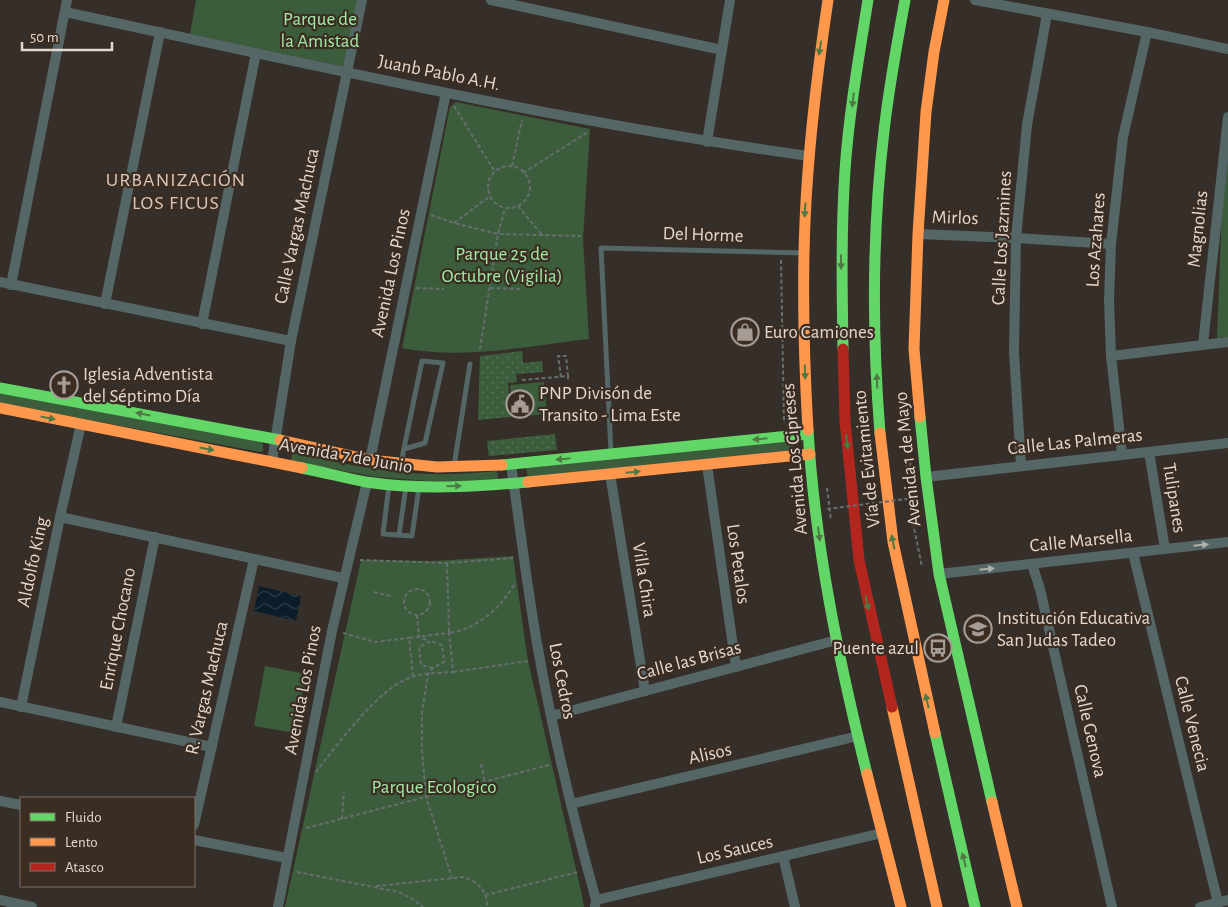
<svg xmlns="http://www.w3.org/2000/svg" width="1228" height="907" font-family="'Alegreya Sans',sans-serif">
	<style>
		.grass { fill: url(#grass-dots) }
		.green { fill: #3b5d3c }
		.water { fill: url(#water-waves) }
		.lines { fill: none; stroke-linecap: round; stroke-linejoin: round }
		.path { stroke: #666f6e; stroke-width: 2; stroke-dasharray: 4 2.5; stroke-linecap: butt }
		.lane { stroke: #546665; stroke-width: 5 }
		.street { stroke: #546665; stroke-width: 10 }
		.fast { stroke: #63d668; stroke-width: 11 }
		.slow { stroke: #ff974d; stroke-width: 11 }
		.jam { stroke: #b3261e; stroke-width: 11 }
		.path-bridge { stroke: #666f6e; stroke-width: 2; stroke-dasharray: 4 2.5; stroke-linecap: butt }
		.oneway { fill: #4e7942 }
		.oneway2 { fill: #b0b0ab }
		.labels { text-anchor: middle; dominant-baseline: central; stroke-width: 4.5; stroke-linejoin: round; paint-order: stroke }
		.park-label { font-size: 19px; fill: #9feba4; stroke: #3c2d22 }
		.street-label { font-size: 19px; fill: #e1d8d1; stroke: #3c2d22 }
		.poi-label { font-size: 19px; fill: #e1d8d1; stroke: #3c2d22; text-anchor: start }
		.neighbourhood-label { font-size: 20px; letter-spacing: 1px; fill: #d8c5b8; stroke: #3c2d22 }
	</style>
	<defs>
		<pattern id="grass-dots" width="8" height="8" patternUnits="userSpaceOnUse" patternTransform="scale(1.25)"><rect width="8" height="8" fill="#3b5d3c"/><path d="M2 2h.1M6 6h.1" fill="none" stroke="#577457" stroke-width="1.8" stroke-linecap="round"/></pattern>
		<pattern id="water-waves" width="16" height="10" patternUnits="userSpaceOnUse" patternTransform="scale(1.25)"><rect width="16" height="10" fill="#0b1d28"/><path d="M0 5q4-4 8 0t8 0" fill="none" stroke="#2e3d46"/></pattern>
	</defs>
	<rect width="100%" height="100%" fill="#362e28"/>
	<g class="grass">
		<polygon points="522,351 523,363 542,361 543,372 516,374 517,382 508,383 511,417 478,420 480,356"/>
		<polygon points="555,434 557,450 489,456 487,441"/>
	</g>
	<g class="green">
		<polygon points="196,0 360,0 346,65 341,66 190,34"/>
		<path d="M456 102 590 129 583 239 589 339C527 346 464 360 402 348L450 107Z"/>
		<polygon points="1228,162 1228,337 1217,338 1222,205"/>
		<polygon points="544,382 547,414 513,417 510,385"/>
		<polygon points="0,393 262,442 263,445 263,451 260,452 0,403"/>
		<polygon points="792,439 793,450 528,477 526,468"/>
		<path d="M292 453C320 458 347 465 375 469 415 476 457 475 497 471L498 479 443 482 376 477 291 461Z"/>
		<polygon points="513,556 528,661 581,891 584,907 285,907 361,560 433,561"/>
		<polygon points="265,666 306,674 295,733 254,726"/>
	</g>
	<polygon class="water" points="259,586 301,596 296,621 254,611"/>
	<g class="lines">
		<g class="path">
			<polyline points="454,106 495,172"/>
			<polyline points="512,166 522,120"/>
			<circle cx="509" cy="187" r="21"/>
			<polyline points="523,173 588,132"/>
			<polyline points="518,206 542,235"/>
			<polyline points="431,215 454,223 498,234 581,236"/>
			<polyline points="454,223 490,196"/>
			<polyline points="496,252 502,253"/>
			<polyline points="781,260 784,423"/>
			<polyline points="416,288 444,289"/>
			<polyline points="490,288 520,289"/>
			<polyline points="480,349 498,234 505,208"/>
			<polyline points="561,377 558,356 566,356 568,376"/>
			<polyline points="522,380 568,376 568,380"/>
			<polyline points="911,473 910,461 906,461 913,523 922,567"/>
			<polyline points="827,488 831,520"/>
			<polyline points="360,560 447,563 513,558"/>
			<path d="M447 563 449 633C477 629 501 608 515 583"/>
			<circle cx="417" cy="602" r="13"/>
			<polyline points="374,592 391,596"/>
			<polyline points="417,615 419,637 429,641"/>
			<polyline points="343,633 375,642 409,638"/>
			<polyline points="433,668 421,665 419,647 431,641 442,645 444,662 433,668 428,674 422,712 422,749 426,797 452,878"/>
			<polyline points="453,672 528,661"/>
			<polyline points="481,764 485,782"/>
			<path d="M316 772C337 745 381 684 415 676 427 673 441 673 453 672L449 633 409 638 413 676"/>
			<polyline points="342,819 344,792"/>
			<polyline points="306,828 549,765"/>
			<polyline points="297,872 399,892 414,900 423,907"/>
			<path d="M376 886 463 877C477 881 488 891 487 907"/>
			<polyline points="485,895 578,872"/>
		</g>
		<g class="lane">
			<polyline points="611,452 601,248 803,253"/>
			<polyline points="402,463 403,453 422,361 443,363 425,443 404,449"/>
			<polyline points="454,466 470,364"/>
			<polyline points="389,485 383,534 412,536 419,487"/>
			<polyline points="399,535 406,486"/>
		</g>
		<g class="street">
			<polyline points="491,0 722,50"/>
			<polyline points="975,0 1147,32 1228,49"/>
			<path d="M65 12C312 65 558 121 808 156"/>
			<polyline points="707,142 730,0"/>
			<polyline points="918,234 1016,238 1111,244"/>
			<polyline points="0,282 291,341"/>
			<polyline points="11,285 67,0"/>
			<polyline points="105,304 160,32"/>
			<polyline points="202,324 256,53"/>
			<polyline points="1203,344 1228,117"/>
			<polyline points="1111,356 1228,342"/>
			<polyline points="1149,452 1165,549"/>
			<polyline points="1122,454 1111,356 1109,300 1111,244 1123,137 1147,32"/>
			<polyline points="370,460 446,93"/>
			<polyline points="272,461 291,341 362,0"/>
			<path d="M511 465C520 526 527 588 538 649 553 734 573 817 596 900L595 907"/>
			<polyline points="707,465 736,667"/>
			<polyline points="1021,465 1014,352 1016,238 1027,125 1047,14"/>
			<polyline points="610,474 645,691"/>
			<polyline points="926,477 1228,443"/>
			<polyline points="60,517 343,578"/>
			<polyline points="1133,553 1218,903"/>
			<polyline points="1032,564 1040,589 1112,907"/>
			<polyline points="939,574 1228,542"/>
			<polyline points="0,702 212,747"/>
			<polyline points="21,707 60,517 81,424"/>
			<polyline points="551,716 837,640"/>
			<polyline points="116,727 155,537"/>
			<polyline points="0,801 21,805"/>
			<polyline points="571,804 858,736"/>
			<polyline points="194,825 254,559"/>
			<polyline points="194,840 287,858"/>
			<polyline points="783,856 795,907"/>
			<polyline points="0,900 32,907"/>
			<polyline points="596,900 882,833"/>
			<polyline points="278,907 332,631 367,482"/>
			<polyline points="1200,907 1228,900"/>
		</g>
		<g class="fast">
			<path d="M843 349C842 289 841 230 845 170 849 113 859 56 868 0"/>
			<polyline points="0,388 280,440"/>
			<polyline points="920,417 926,477 939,574 992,802"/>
			<path d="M808 430C815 547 839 661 867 774"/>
			<path d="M880 433C872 333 872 231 884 131 889 87 897 43 905 0"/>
			<polyline points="502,465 808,434"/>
			<path d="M302 468C323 472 345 478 366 482 419 490 475 487 528 482"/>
			<polyline points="935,733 975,907"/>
		</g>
		<g class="slow">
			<polyline points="0,408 302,468"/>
			<polyline points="920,417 914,349 918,234 926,112 934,52 944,0"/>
			<path d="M808 430C804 361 802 292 805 222 808 148 817 74 828 0"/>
			<polyline points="880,433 893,542 935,733"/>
			<polyline points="280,440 370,460 437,467 502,465"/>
			<polyline points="528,482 810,454"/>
			<polyline points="892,707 937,907"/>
			<polyline points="867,774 901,907"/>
			<polyline points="992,802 1017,907"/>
		</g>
		<polyline class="jam" points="843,349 845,421 859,560 892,707"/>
		<polyline class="path-bridge" points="827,509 914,498"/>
	</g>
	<defs><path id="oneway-solid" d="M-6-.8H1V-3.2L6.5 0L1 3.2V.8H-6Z" transform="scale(1.25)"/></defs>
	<g class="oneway">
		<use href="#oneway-solid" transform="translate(820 48) rotate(99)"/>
		<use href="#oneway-solid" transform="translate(853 100) rotate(96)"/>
		<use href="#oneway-solid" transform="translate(805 210) rotate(94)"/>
		<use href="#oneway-solid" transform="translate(841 262) rotate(90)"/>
		<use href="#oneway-solid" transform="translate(805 372) rotate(88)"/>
		<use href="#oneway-solid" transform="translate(877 381) rotate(-92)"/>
		<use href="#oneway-solid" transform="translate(143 414) rotate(-169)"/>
		<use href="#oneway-solid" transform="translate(48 418) rotate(11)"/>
		<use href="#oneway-solid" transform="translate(760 439) rotate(174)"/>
		<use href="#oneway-solid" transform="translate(847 442) rotate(84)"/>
		<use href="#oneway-solid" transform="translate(207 449) rotate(11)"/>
		<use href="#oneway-solid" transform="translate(563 459) rotate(174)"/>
		<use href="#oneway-solid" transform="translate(633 472) rotate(-5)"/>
		<use href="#oneway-solid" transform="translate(454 486) rotate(-2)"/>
		<use href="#oneway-solid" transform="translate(819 534) rotate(83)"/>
		<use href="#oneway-solid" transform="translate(893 542) rotate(-102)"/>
		<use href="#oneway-solid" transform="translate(867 603) rotate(78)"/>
		<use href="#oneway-solid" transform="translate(927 701) rotate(-103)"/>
		<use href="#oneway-solid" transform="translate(964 860) rotate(-103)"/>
	</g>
	<g class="oneway2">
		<use href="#oneway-solid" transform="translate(1201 545) rotate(-6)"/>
		<use href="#oneway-solid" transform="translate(987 569) rotate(-6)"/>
	</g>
	<defs>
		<g id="shop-ring" transform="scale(1.4375)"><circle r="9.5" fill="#3c2d22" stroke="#a59c96" stroke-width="1.5"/><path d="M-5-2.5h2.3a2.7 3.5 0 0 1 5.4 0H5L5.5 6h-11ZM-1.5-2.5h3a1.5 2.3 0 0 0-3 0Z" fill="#a59c96"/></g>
		<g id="church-ring" transform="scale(1.4375)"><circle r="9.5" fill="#3c2d22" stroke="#a59c96" stroke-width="1.5"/><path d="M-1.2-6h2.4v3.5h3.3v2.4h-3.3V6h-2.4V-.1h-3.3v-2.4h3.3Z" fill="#a59c96"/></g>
		<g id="civic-ring" transform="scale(1.4375)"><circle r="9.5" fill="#3c2d22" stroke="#a59c96" stroke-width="1.5"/><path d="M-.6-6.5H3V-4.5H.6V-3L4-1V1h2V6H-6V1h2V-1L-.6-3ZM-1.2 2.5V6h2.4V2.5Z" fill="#a59c96"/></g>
		<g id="school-ring" transform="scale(1.4375)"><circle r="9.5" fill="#3c2d22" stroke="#a59c96" stroke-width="1.5"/><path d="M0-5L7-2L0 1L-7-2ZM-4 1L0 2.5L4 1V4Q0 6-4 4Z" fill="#a59c96"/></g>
		<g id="bus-ring" transform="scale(1.4375)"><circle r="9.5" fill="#3c2d22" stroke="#a59c96" stroke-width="1.5"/><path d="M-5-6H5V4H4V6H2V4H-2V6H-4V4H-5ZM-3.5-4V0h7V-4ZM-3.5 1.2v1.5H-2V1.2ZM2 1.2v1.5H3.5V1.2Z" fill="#a59c96"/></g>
	</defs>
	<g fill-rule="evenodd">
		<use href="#shop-ring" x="745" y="332"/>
		<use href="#church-ring" x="64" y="385"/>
		<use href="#civic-ring" x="520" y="404"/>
		<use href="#school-ring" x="978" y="629"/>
		<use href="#bus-ring" x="938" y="648"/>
	</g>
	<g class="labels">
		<g class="park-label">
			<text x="320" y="19">Parque de<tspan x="320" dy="22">la Amistad</tspan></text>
			<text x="502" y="254">Parque 25 de<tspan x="502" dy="22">Octubre (Vigilia)</tspan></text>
			<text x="434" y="787">Parque Ecologico</text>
		</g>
		<g class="street-label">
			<text transform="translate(439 73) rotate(11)">Juanb Pablo A.H.</text>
			<text transform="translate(955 218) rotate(2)">Mirlos</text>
			<text transform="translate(297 226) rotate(-78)">Calle Vargas Machuca</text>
			<text transform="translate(1198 229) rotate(-84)">Magnolias</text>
			<text transform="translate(703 235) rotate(2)">Del Horme</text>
			<text transform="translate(1002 238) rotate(-87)">Calle Los Jazmines</text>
			<text transform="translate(1096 240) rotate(-86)">Los Azahares</text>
			<text transform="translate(391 273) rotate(-78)">Avenida Los Pinos</text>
			<text transform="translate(1075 442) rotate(-6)">Calle Las Palmeras</text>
			<text transform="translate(346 456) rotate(10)">Avenida 7 de Junio</text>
			<text transform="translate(795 459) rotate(-95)">Avenida Los Cipreses</text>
			<text transform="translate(867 459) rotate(-96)">Vía de Evitamiento</text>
			<text transform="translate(908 459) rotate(-96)">Avenida 1 de Mayo</text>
			<text transform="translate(1174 498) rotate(81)">Tulipanes</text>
			<text transform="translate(1081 541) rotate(-6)">Calle Marsella</text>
			<text transform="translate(33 562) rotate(-78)">Aldolfo King</text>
			<text transform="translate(738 564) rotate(82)">Los Petalos</text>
			<text transform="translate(644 580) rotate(81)">Villa Chira</text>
			<text transform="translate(118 629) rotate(-79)">Enrique Chocano</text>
			<text transform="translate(689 661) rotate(-15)">Calle las Brisas</text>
			<text transform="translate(562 681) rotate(79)">Los Cedros</text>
			<text transform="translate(207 688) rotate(-77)">R. Vargas Machuca</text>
			<text transform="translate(303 690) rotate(-79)">Avenida Los Pinos</text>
			<text transform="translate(1192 724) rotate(76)">Calle Venecia</text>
			<text transform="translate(1090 731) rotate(77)">Calle Genova</text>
			<text transform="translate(710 754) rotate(-13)">Alisos</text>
			<text transform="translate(735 850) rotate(-13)">Los Sauces</text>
		</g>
		<g class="poi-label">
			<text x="764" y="332">Euro Camiones</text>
			<text x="83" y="374">Iglesia Adventista<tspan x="83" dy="22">del Séptimo Día</tspan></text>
			<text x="539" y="393">PNP Divisón de<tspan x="539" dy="22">Transito - Lima Este</tspan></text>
			<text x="997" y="618">Institución Educativa<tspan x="997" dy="22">San Judas Tadeo</tspan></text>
			<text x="919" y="648" text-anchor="end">Puente azul</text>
		</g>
		<g class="neighbourhood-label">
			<text x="176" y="180">URBANIZACIÓN<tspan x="176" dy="23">LOS FICUS</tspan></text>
		</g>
	</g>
	<rect x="20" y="797" width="175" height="90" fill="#3c2d22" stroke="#7e7168"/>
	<rect x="30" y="813" width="25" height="8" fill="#63d668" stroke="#7e7168"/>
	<text x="65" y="822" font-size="15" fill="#e1d8d1">Fluido</text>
	<rect x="30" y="838" width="25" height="8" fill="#ff974d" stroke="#7e7168"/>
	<text x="65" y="847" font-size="15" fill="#e1d8d1">Lento</text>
	<rect x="30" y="863" width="25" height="8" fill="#b3261e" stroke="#7e7168"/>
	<text x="65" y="872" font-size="15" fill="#e1d8d1">Atasco</text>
	<path d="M22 42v8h90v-8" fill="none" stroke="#e1d8d1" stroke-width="2.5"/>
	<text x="30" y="42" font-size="15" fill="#e1d8d1" stroke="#3c2d22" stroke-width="4" paint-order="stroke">50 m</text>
</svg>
